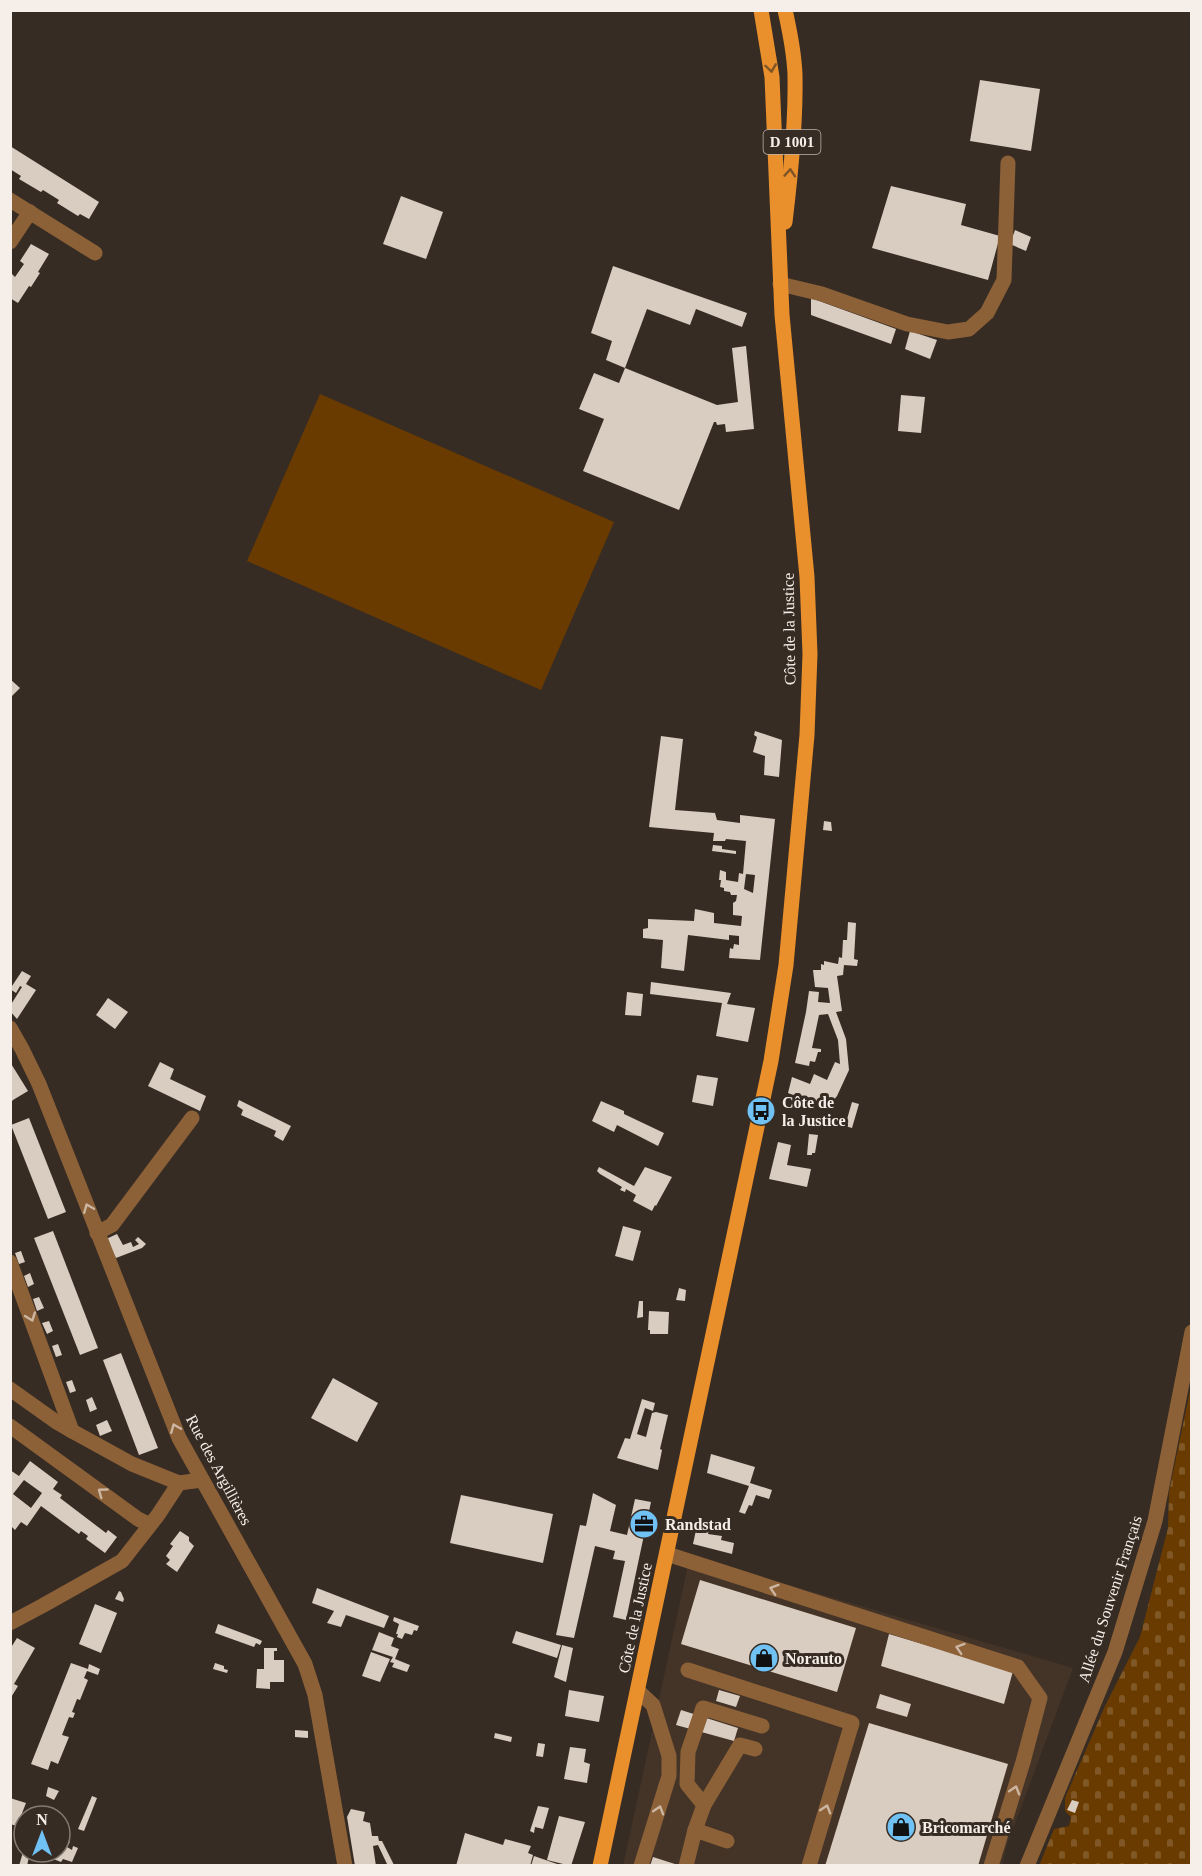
<svg xmlns="http://www.w3.org/2000/svg" width="1202" height="1876" font-family="Georgia,serif">
	<style>
		.built { fill: #443427 }
		.grass { fill: #6a3b00 }
		.cemetery { fill: url(#cemetery-stones) }
		.building { fill: #d9ccc1; fill-rule: evenodd }
		.lines { fill: none; stroke-linecap: round; stroke-linejoin: round }
		.minor { stroke: #8c6138; stroke-width: 15 }
		.major { stroke: #e9902d; stroke-width: 15 }
		.oneway { stroke: #7e5427 }
		.oneway2 { stroke: #ccb6a2 }
		.labels { text-anchor: middle; dominant-baseline: central; stroke-width: 6; stroke-linejoin: round; paint-order: stroke }
		.shield { fill: #372c23; stroke: #bdb4ae; stroke-width: 1.5 }
		.shield-label { font-size: 15px; font-weight: bold; fill: #f6efe9 }
		.street-label { font-size: 16px; fill: #f6efe9; stroke: #372c23 }
		.poi-label { font-size: 16px; font-weight: bold; fill: #f6efe9; stroke: #372c23; text-anchor: start }
	</style>
	<defs>
		<pattern id="cemetery-stones" width="16" height="16" patternUnits="userSpaceOnUse" patternTransform="scale(1.5)"><rect width="16" height="16" fill="#6a3b00"/><path d="M2 7V4a2 2 0 0 1 4 0v3zM10 15v-3a2 2 0 0 1 4 0v3z" fill="#805825"/></pattern>
	</defs>
	<rect width="100%" height="100%" fill="#372c23"/>
	<polygon class="built" points="690,1556 1073,1668 1006,1848 1002,1865 623,1866"/>
	<polygon class="grass" points="320,394 614,522 541,690 247,561"/>
	<polygon class="cemetery" points="1191,1386 1191,1865 1039,1866 1054,1829 1069,1826 1071,1817 1065,1811 1065,1798 1105,1706 1140,1637 1168,1528 1169,1492"/>
	<g class="building">
		<polygon points="980,80 1040,89 1031,151 970,141"/>
		<polygon points="10,146 99,202 89,219 80,214 78,216 57,203 59,200 43,190 41,192 19,179 21,176 10,169"/>
		<polygon points="891,186 966,204 961,225 1000,236 988,280 872,248"/>
		<polygon points="401,196 443,212 426,259 383,244"/>
		<polygon points="1015,230 1031,237 1026,251 1010,244"/>
		<polygon points="31,244 49,254 38,272 40,273 31,287 29,286 18,303 10,298 10,277 12,274 15,277 24,264 20,261"/>
		<polygon points="613,266 747,313 742,327 696,309 690,325 647,309 625,368 606,360 612,341 591,333"/>
		<polygon points="811,298 896,329 891,344 811,315"/>
		<polygon points="910,331 937,340 930,359 905,349"/>
		<polygon points="746,346 754,429 726,432 725,424 717,425 716,422 714,422 679,510 583,471 604,419 579,409 594,373 619,383 625,368 717,405 738,402 732,348"/>
		<polygon points="901,395 925,397 921,433 898,431"/>
		<polygon points="10,679 20,688 10,698"/>
		<polygon points="755,731 782,740 779,777 764,775 765,756 753,752 757,737 754,735"/>
		<path d="M661 736 683 739 675 810 715 813 717 820 740 823V815L775 819 760 960 729 958 730 948 733 949 734 944 739 945V936L729 935V940L688 935 684 971 661 968 663 940 643 938V929L648 928V919L694 921 695 909 714 913V923L741 926 742 916 733 915V903L736 901 737 895H731L730 892 724 891V888L720 887 721 880H719L720 870 726 872V880L738 882 739 873 743 874 746 841 726 839 725 841H713L714 833 649 827ZM746 874 755 875 753 893 744 889Z"/>
		<polygon points="824,821 831,822 832,831 823,830"/>
		<polygon points="713,845 722,846 722,849 736,851 736,854 712,851"/>
		<polygon points="848,922 856,923 854,959 858,960 857,966 844,965 843,975 837,976 842,1011 836,1012 846,1039 849,1070 837,1096 826,1110 788,1093 792,1077 810,1084 814,1074 827,1080 835,1062 840,1064 838,1040 828,1014 819,1015 812,1048 821,1049 821,1052 818,1052 815,1062 810,1061 809,1066 795,1063 806,1012 809,991 819,992 818,1002 830,1003 828,988 815,987 813,970 821,970 821,964 824,965 824,961 838,964 839,957 842,958 843,940 847,940"/>
		<polygon points="22,971 31,976 26,984 36,990 17,1019 10,1011 10,1006 22,987 20,986 16,993 10,989 10,985 12,986"/>
		<polygon points="651,982 731,993 727,1004 755,1008 748,1042 716,1036 722,1003 650,994"/>
		<polygon points="627,992 643,994 641,1016 625,1015"/>
		<polygon points="108,998 128,1012 115,1029 96,1015"/>
		<polygon points="10,1062 28,1091 13,1100 10,1103"/>
		<polygon points="160,1062 174,1069 170,1079 206,1096 200,1111 148,1086"/>
		<polygon points="697,1075 718,1078 713,1106 692,1102"/>
		<polygon points="239,1100 291,1126 283,1141 274,1136 276,1131 241,1115 243,1110 237,1106"/>
		<polygon points="601,1101 624,1111 624,1114 664,1133 658,1146 617,1125 614,1132 592,1121"/>
		<polygon points="852,1102 859,1104 852,1128 845,1126"/>
		<polygon points="29,1118 66,1212 48,1219 11,1125"/>
		<polygon points="809,1134 818,1135 815,1153 812,1153 812,1155 807,1155"/>
		<polygon points="778,1142 791,1145 787,1165 811,1169 807,1187 769,1179"/>
		<polygon points="599,1167 634,1186 645,1167 672,1177 656,1206 655,1205 652,1211 633,1201 636,1195 626,1189 625,1192 620,1190 622,1187 600,1174 597,1171"/>
		<polygon points="623,1226 641,1231 633,1261 615,1256"/>
		<polygon points="53,1231 98,1348 80,1355 34,1238"/>
		<polygon points="117,1234 123,1245 131,1242 133,1247 139,1244 135,1240 138,1237 146,1244 142,1248 116,1258 106,1239"/>
		<polygon points="21,1251 25,1262 19,1264 15,1253"/>
		<polygon points="30,1273 34,1284 28,1287 24,1276"/>
		<polygon points="679,1288 686,1290 685,1301 676,1300"/>
		<polygon points="39,1297 44,1308 37,1311 33,1299"/>
		<polygon points="639,1301 643,1301 643,1317 637,1318"/>
		<polygon points="649,1311 669,1312 668,1334 650,1334 650,1330 648,1330"/>
		<polygon points="49,1321 53,1331 47,1334 42,1323"/>
		<polygon points="58,1344 62,1355 56,1357 52,1346"/>
		<polygon points="121,1353 158,1448 139,1455 103,1360"/>
		<polygon points="333,1378 378,1403 357,1442 311,1418"/>
		<polygon points="72,1380 76,1391 70,1393 66,1382"/>
		<polygon points="92,1397 97,1409 90,1412 86,1400"/>
		<polygon points="642,1399 655,1403 653,1411 645,1408 637,1434 646,1437 652,1413 656,1412 668,1415 660,1449 662,1450 658,1470 617,1458 625,1438 630,1439"/>
		<polygon points="107,1420 112,1431 100,1436 96,1425"/>
		<polygon points="711,1454 755,1467 750,1483 772,1490 769,1499 756,1495 752,1506 749,1505 745,1514 739,1512 749,1486 707,1473"/>
		<path d="M30 1461 58 1482 53 1489 62 1495 60 1498 106 1533 108 1530 117 1537 105 1553 86 1539 88 1536 81 1531 79 1534 41 1506 27 1526 21 1522 15 1530 12 1527 10 1529V1470L19 1476ZM24 1480 42 1493 31 1508 13 1494Z"/>
		<polygon points="593,1493 616,1505 610,1531 627,1535 635,1499 651,1502 626,1620 613,1617 625,1561 613,1559 615,1551 595,1546 574,1638 556,1635 580,1525 586,1526"/>
		<polygon points="461,1495 553,1514 543,1563 450,1543"/>
		<polygon points="698,1521 710,1524 708,1534 722,1536 721,1540 734,1543 732,1554 693,1544"/>
		<polygon points="180,1531 189,1537 189,1541 194,1546 177,1572 166,1564 170,1560 166,1556 173,1546 170,1544"/>
		<polygon points="700,1580 856,1628 837,1692 681,1644"/>
		<polygon points="317,1588 389,1616 384,1628 346,1615 341,1627 327,1623 334,1611 312,1603"/>
		<polygon points="119,1591 121,1592 124,1599 123,1602 115,1599"/>
		<polygon points="95,1604 117,1613 101,1653 79,1644"/>
		<polygon points="394,1617 419,1626 417,1631 414,1630 412,1635 405,1633 402,1639 397,1637 398,1634 396,1634 399,1624 393,1621"/>
		<polygon points="218,1624 258,1639 262,1641 260,1645 256,1643 254,1647 215,1633"/>
		<polygon points="516,1631 561,1645 557,1658 512,1643"/>
		<polygon points="379,1632 394,1638 391,1646 399,1649 395,1659 410,1665 407,1672 392,1667 394,1663 390,1662 393,1657 372,1650"/>
		<polygon points="889,1634 1013,1671 1004,1704 881,1666"/>
		<polygon points="17,1638 35,1648 14,1684 18,1686 10,1699 10,1649"/>
		<polygon points="562,1645 573,1648 566,1682 554,1677"/>
		<polygon points="264,1648 277,1648 277,1651 274,1651 274,1660 284,1660 284,1682 270,1682 270,1689 256,1688 257,1669 264,1669"/>
		<polygon points="371,1652 390,1659 380,1682 362,1676"/>
		<polygon points="71,1663 88,1669 89,1664 100,1669 98,1675 87,1671 84,1678 88,1680 80,1700 77,1699 72,1712 75,1713 73,1718 69,1717 62,1735 69,1737 58,1764 51,1761 48,1770 31,1764"/>
		<polygon points="215,1663 224,1666 224,1669 228,1670 227,1673 213,1669"/>
		<polygon points="569,1690 604,1696 599,1722 565,1716"/>
		<polygon points="719,1690 740,1696 736,1707 716,1701"/>
		<polygon points="880,1694 911,1704 907,1717 876,1708"/>
		<polygon points="681,1710 738,1728 734,1741 676,1725"/>
		<polygon points="869,1723 1008,1764 978,1866 825,1866"/>
		<polygon points="295,1730 308,1731 308,1738 295,1737"/>
		<polygon points="495,1733 512,1737 511,1742 494,1738"/>
		<polygon points="538,1743 545,1744 543,1757 536,1756"/>
		<polygon points="570,1747 586,1749 584,1762 590,1764 587,1783 564,1779"/>
		<polygon points="48,1787 59,1791 54,1800 46,1796"/>
		<polygon points="92,1796 97,1798 84,1831 78,1829"/>
		<polygon points="10,1798 26,1803 17,1826 10,1824"/>
		<polygon points="1072,1800 1079,1802 1075,1813 1067,1810"/>
		<polygon points="538,1806 549,1808 543,1829 535,1827 534,1833 530,1831"/>
		<polygon points="351,1809 365,1812 363,1821 370,1823 372,1836 378,1836 379,1841 382,1841 394,1865 387,1864 378,1845 373,1846 376,1866 355,1866 347,1817"/>
		<polygon points="559,1816 585,1822 571,1866 547,1860"/>
		<polygon points="465,1833 503,1845 505,1839 531,1846 528,1853 533,1855 530,1866 456,1866"/>
		<polygon points="60,1838 70,1842 67,1847 72,1850 73,1846 78,1848 72,1862 63,1859 61,1862 36,1852 60,1852"/>
		<polygon points="23,1852 30,1852 27,1866 19,1866"/>
		<polygon points="534,1856 560,1865 560,1866 531,1866"/>
		<polygon points="653,1857 678,1865 677,1866 650,1866"/>
	</g>
	<g class="lines">
		<g class="minor">
			<polyline points="10,200 95,253"/>
			<polyline points="10,242 30,212"/>
			<polyline points="780,284 822,294 907,324 948,332 969,329 987,313 1004,280 1008,163"/>
			<polyline points="10,1028 22,1049 39,1084 179,1438 305,1664 315,1695 345,1866"/>
			<polyline points="97,1233 112,1225 192,1118"/>
			<polyline points="10,1262 72,1431 132,1464 179,1483 202,1480"/>
			<polyline points="10,1389 55,1421 72,1431"/>
			<polyline points="10,1426 138,1519 150,1525"/>
			<polyline points="667,1554 1018,1667 1040,1698 1023,1762 991,1866"/>
			<polyline points="10,1623 42,1606 122,1561 158,1515 179,1483"/>
			<polyline points="688,1670 852,1723 809,1866"/>
			<polyline points="638,1691 653,1705 669,1756 669,1776 641,1866"/>
			<polyline points="704,1805 740,1745 755,1749"/>
			<polyline points="695,1830 704,1805 687,1784 688,1752 703,1708 762,1726"/>
			<polyline points="686,1866 695,1830 727,1841"/>
			<polyline points="1027,1866 1115,1652 1155,1521 1192,1332"/>
		</g>
		<g class="major">
			<path d="M785 222C791 173 796 124 795 74 794 53 790 32 785 10"/>
			<polyline points="600,1866 771,1061 786,965 807,735 810,654 807,577 782,315 772,77 761,10"/>
		</g>
	</g>
	<defs><path id="oneway-chevron" d="M-2-3.5L2.5 0L-2 3.5" fill="none" stroke-width="1.6" stroke-linecap="round" stroke-linejoin="round" transform="scale(1.5)"/></defs>
	<g class="oneway">
		<use href="#oneway-chevron" transform="translate(771 68) rotate(82)"/>
		<use href="#oneway-chevron" transform="translate(790 173) rotate(-86)"/>
	</g>
	<g class="oneway2">
		<use href="#oneway-chevron" transform="translate(88 1208) rotate(-112)"/>
		<use href="#oneway-chevron" transform="translate(31 1317) rotate(70)"/>
		<use href="#oneway-chevron" transform="translate(175 1428) rotate(-112)"/>
		<use href="#oneway-chevron" transform="translate(102 1492) rotate(-144)"/>
		<use href="#oneway-chevron" transform="translate(774 1589) rotate(-162)"/>
		<use href="#oneway-chevron" transform="translate(960 1648) rotate(-162)"/>
		<use href="#oneway-chevron" transform="translate(1015 1790) rotate(-73)"/>
		<use href="#oneway-chevron" transform="translate(826 1809) rotate(-73)"/>
		<use href="#oneway-chevron" transform="translate(659 1810) rotate(-73)"/>
	</g>
	<defs>
		<g id="bus-disc" transform="scale(1.5)"><circle r="9.5" fill="#70c1f4" stroke="#372c23"/><path d="M-5-6H5V4H4V6H2V4H-2V6H-4V4H-5ZM-3.5-4V0h7V-4ZM-3.5 1.2v1.5H-2V1.2ZM2 1.2v1.5H3.5V1.2Z" fill="#111"/></g>
		<g id="office-disc" transform="scale(1.5)"><circle r="9.5" fill="#70c1f4" stroke="#372c23"/><path d="M-6-3h4V-5.5h4V-3h4V5H-6ZM-1-4.5V-3h2v-1.5ZM-6 0V1H6V0Z" fill="#111"/></g>
		<g id="shop-disc" transform="scale(1.5)"><circle r="9.5" fill="#70c1f4" stroke="#372c23"/><path d="M-5-2.5h2.3a2.7 3.5 0 0 1 5.4 0H5L5.5 6h-11ZM-1.5-2.5h3a1.5 2.3 0 0 0-3 0Z" fill="#111"/></g>
	</defs>
	<g fill-rule="evenodd">
		<use href="#bus-disc" x="761" y="1111"/>
		<use href="#office-disc" x="644" y="1524"/>
		<use href="#shop-disc" x="764" y="1658"/>
		<use href="#shop-disc" x="901" y="1827"/>
	</g>
	<g class="labels">
		<rect class="shield" x="763.5" y="130" width="57" height="24" rx="4.5"/>
		<g class="shield-label">
			<text x="792" y="142">D 1001</text>
		</g>
		<g class="street-label">
			<text transform="translate(789 629) rotate(-91)">Côte de la Justice</text>
			<text transform="translate(219 1470) rotate(62)">Rue des Argillières</text>
			<text transform="translate(1110 1599) rotate(-72)">Allée du Souvenir Français</text>
			<text transform="translate(635 1618) rotate(-78)">Côte de la Justice</text>
		</g>
		<g class="poi-label">
			<text x="782" y="1102">Côte de<tspan x="782" dy="18">la Justice</tspan></text>
			<text x="665" y="1524">Randstad</text>
			<text x="785" y="1658">Norauto</text>
			<text x="922" y="1827">Bricomarché</text>
		</g>
	</g>
	<rect width="1202" height="1876" fill="none" stroke="#f6efe9" stroke-width="24"/>
	<g transform="translate(42 1834)"><circle r="28" fill="#372c23" stroke="#837a72" stroke-width="1.5"/>
	<path d="M0-4.5L10 22L0 15L-10 22Z" fill="#70c1f4"/>
	<text y="-9" font-size="16" font-weight="bold" text-anchor="middle" fill="#f6efe9">N</text>
	</g>
</svg>
